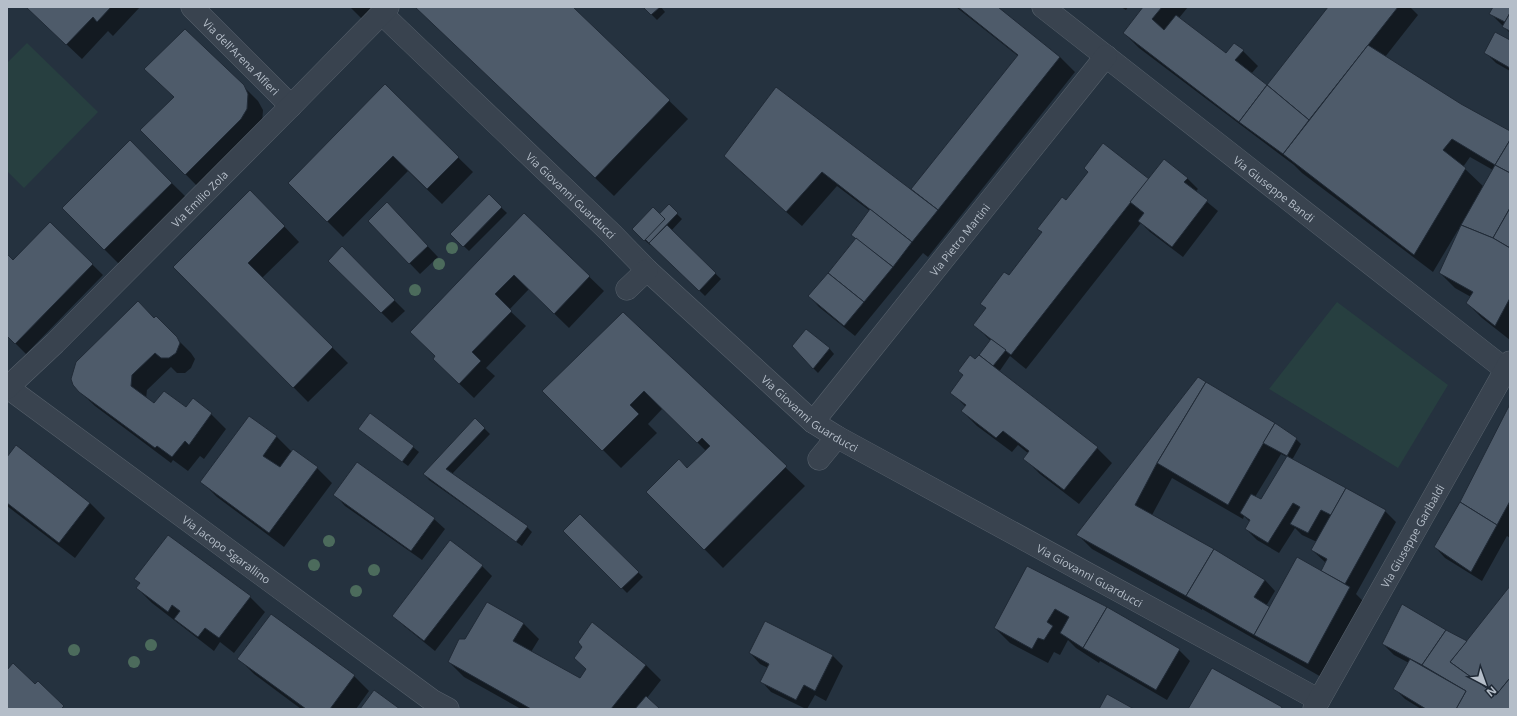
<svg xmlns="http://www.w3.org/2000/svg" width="1517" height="716" font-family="'Open Sans',sans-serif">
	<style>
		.green { fill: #273f40 }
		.shadow { fill: #0007; fill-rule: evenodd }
		.building { fill: #4e5b6a; stroke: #202a36 }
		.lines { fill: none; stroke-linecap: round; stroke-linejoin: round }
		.minor-casing { stroke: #57616c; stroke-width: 23 }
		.minor { stroke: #39434f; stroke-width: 22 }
		.tree { fill: #4c6b5c }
		.labels { text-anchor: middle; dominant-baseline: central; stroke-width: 3.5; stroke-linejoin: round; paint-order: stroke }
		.street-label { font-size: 11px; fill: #b5bec9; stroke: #1e2834 }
	</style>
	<rect width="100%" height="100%" fill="#25323f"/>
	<g class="green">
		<polygon points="27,43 98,112 24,188 7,171 7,63"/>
		<polygon points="1337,302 1448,385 1398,468 1269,389"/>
	</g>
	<g class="shadow">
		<polygon points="27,7 140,7 113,36 108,31 82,59"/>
		<polygon points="350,7 381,7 366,23"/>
		<polygon points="416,7 572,7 688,119 614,196"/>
		<polygon points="644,7 661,7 665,12 657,20"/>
		<polygon points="956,7 996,7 1060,57 1075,72 928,257 923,253 855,336 819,307 809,296 857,239 870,211 837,186 802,226 740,171 776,89 911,191 1018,56"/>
		<polygon points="1121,7 1128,7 1126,10"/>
		<path d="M1144 7H1188L1179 18 1227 54 1243 51 1258 66 1251 74 1267 87 1329 7H1410L1418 15 1385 57 1461 105 1510 133V340L1482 318 1467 303 1471 297 1455 288 1440 273 1460 230H1458L1433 272 1302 173 1294 165 1139 48 1124 33ZM1470 157 1493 170 1484 187 1463 167Z"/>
		<polygon points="1494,7 1510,7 1510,33 1491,14"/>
		<polygon points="1510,42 1510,71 1496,63 1485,52"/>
		<polygon points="243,86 258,101 263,110 262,124 200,189 142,130"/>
		<polygon points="385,86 473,172 442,204 408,171 343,237 289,183"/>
		<polygon points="130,142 187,198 120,265 63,208"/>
		<polygon points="1187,178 1198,189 1195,192 1218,211 1183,257 1150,232 1141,223 1026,369 1010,356 999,372 1097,448 1112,463 1079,504 1040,474 1025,459 1029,454 1018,445 1012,452 977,426 962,411 966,407 952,393 964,376 959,371 975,361 991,341 974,325 987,309 981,303 1009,277 1043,233 1039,229 1066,202 1149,180"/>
		<polygon points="489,196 507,213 469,251 451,234"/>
		<polygon points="265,206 299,242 262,278 348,363 308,402 175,267"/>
		<polygon points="669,206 682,219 671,231 721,279 705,296 652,244 650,245 633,229 660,215"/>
		<polygon points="397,214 438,257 420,274 369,221"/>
		<polygon points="524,214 604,291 569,328 529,289 509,310 526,326 486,368 495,376 474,398 449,374"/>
		<polygon points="50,223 103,275 26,354 7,335 7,256 13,262"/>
		<polygon points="342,248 405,311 392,323 329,261"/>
		<polygon points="623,313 805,486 723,568 648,492 687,469 706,451 663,408 648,424 657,433 621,468 544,391"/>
		<polygon points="156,318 191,353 195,359 191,368 185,373 177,373 171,367 147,390 146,399 154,405 187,408 193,400 211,414 226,429 204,459 200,456 188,471 173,460 171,463 95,406 79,391"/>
		<polygon points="829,348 834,354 818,373 813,368"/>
		<path d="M1199 379 1296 439 1301 444 1292 460 1385 511 1396 522 1356 594 1365 603 1323 678 1202 609V610L1092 549 1077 534ZM1281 454 1287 457 1262 500 1255 497ZM1172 478 1243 519 1244 516 1250 522 1246 529 1257 540 1279 553 1295 528 1302 535 1317 542 1312 550 1326 563 1321 572 1270 608 1266 606 1275 591 1265 580 1152 515Z"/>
		<polygon points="1510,406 1510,538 1507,536 1482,581 1445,558 1435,547 1461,502"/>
		<polygon points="250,417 277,437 292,452 317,468 332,483 284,547 217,497 202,482"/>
		<polygon points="475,419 490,434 452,474 527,527 532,532 522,546 429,480 424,474"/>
		<polygon points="359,429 413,447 419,452 408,466"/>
		<polygon points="7,459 90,503 105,518 75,558 7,506"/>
		<polygon points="335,495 434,519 445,529 422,560 345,506"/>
		<polygon points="580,516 643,577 627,593 565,531"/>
		<polygon points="482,566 492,576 435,651 404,626 394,616"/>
		<polygon points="1028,567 1107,608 1179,650 1190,661 1167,700 1100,661 1099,663 1076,648 1068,640 1060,655 1054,652 1048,663 1010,643 995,628"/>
		<polygon points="136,579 250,597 265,612 234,653 220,642 214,651 152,603 137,588 141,584"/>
		<polygon points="1510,587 1510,709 1421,709 1405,699 1394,688 1409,663 1394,655 1383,644 1466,642"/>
		<polygon points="487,603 524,624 539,639 531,652 580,679 587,669 584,647 592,624 646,665 661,680 647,698 659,709 521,709 464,677 449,662 466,640"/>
		<polygon points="271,616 354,676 369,691 356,709 301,709 254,674 239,659"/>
		<polygon points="750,653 832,655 843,666 826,701 815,695 807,709 806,709 771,692 761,681 768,668 760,664"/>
	</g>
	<g class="building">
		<polygon points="26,7 111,7 97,22 93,17 66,45"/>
		<polygon points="415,7 573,7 670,100 595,178"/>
		<polygon points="643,7 660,7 651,15"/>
		<polygon points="958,7 998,7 1060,57 938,210 911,189 1018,55"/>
		<polygon points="1143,7 1162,7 1152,19 1164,30 1176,15 1226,53 1234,43 1244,50 1235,60 1267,85 1239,122 1123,33"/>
		<polygon points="1328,7 1398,7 1309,120 1267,85"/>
		<polygon points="1493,7 1510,7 1510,13 1505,22 1489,14"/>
		<polygon points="1510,13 1510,31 1502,27"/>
		<polygon points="185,29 244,85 248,94 247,109 241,119 185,175 140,130 174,97 144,69"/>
		<polygon points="1495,32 1510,40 1510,68 1484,53"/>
		<polygon points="1368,45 1461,104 1510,131 1510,140 1495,165 1452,139 1443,150 1466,168 1414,255 1283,154"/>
		<polygon points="385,84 459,157 427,189 393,156 327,222 288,183"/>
		<polygon points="1267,85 1309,120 1283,154 1239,122"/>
		<polygon points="776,87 938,210 912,242 822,172 786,212 724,156"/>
		<polygon points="130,140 172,183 104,250 62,208"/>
		<polygon points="1510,140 1510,173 1495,165"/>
		<polygon points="1103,143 1149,179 1011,355 973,325 986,308 980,304 1004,272 1009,275 1042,232 1037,229 1062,197 1066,200 1088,172 1084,168"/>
		<polygon points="1164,159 1188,178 1184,182 1208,200 1172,247 1138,221 1144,213 1130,202"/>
		<polygon points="1495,165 1510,173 1510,208 1493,238 1461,225"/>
		<polygon points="250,190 285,226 248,263 333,347 293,388 173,267"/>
		<polygon points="489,194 502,207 463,247 450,234"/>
		<polygon points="387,202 428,246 409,264 368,221"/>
		<polygon points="669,204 678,213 649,243 640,234"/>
		<polygon points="653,207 665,219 644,241 632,229"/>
		<polygon points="1510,208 1510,248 1493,238"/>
		<polygon points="870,209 912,242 893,267 851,235"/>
		<polygon points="524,213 590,276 554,314 514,275 495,294 512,311 472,352 481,361 459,384 433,359 435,356 410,332"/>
		<polygon points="50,222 93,264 15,344 7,336 7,254 13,260"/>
		<polygon points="667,225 716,273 699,291 649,243"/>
		<polygon points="1461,225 1493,238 1510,248 1510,298 1495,326 1466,303 1473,292 1439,273"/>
		<polygon points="856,238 893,267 864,302 828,273"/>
		<polygon points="342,246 395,300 381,313 328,261"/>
		<polygon points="828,273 864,302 844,326 808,296"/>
		<polygon points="138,301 154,318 156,316 177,337 180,343 176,353 169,358 161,358 155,353 132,375 131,386 154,403 164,391 186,407 193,398 212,413 189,445 185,441 172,457 157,446 155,448 79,392 73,385 71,379 76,362"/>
		<polygon points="623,312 787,466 704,550 646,492 679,459 687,468 710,446 702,438 697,443 644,391 630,405 639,414 602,451 542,391"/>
		<polygon points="806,329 830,348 813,369 792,346"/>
		<polygon points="991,339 1006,350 993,366 979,355"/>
		<polygon points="970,355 975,359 979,355 1098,447 1064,490 1023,459 1029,451 1003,431 996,438 961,411 966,405 950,393 963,375 958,371"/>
		<polygon points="1198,377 1206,382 1157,463 1135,505 1214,549 1186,596 1076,535"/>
		<polygon points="1206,382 1275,423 1228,505 1157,463"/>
		<polygon points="1510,404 1510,501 1497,525 1460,502"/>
		<polygon points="370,413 414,446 402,462 358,429"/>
		<polygon points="249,416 277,436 263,456 280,467 293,449 318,467 269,533 200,482"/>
		<polygon points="475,418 485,428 446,469 528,526 516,542 423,474"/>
		<polygon points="1275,423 1297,438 1287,456 1263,443"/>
		<polygon points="16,445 90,503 59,543 7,503 7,457"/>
		<polygon points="1287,456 1346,488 1331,515 1321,510 1308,533 1290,524 1300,507 1293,503 1268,543 1245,529 1250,520 1240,513 1251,494 1261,499"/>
		<polygon points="357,462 435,518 411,551 333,495"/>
		<polygon points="1346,488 1386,510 1345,584 1321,571 1327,559 1311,550"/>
		<polygon points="1460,502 1497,525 1471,572 1434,547"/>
		<polygon points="580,514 639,572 621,589 563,531"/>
		<polygon points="168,535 251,596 219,638 205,628 198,637 174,619 180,611 172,605 168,612 136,588 140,583 134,579"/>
		<polygon points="450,540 483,565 424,641 392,616"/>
		<polygon points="1214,549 1265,580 1254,597 1270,607 1254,635 1186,596"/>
		<polygon points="1297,557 1350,587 1308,664 1254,635"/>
		<polygon points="1027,566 1107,607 1083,648 1060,633 1069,617 1055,609 1047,622 1053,626 1044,640 1038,638 1032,649 994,628"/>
		<polygon points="1510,586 1510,678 1496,695 1450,662"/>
		<polygon points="487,602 524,623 513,641 580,678 586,669 574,658 582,647 578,642 592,622 646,665 611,709 531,709 448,662 459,639 465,639"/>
		<polygon points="1402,604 1446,630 1422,665 1382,644"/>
		<polygon points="1107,607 1180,649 1156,690 1083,648"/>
		<polygon points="271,614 355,675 330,709 306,709 237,659"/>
		<polygon points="765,621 833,655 815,691 804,685 796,700 760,682 769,664 749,653"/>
		<polygon points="1446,630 1467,641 1450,662 1496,695 1510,678 1510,709 1456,709 1466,691 1422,665"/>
		<polygon points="1410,659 1466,691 1456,709 1426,709 1393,689"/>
		<polygon points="13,663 35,684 38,681 64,706 61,709 7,709 7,670"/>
		<polygon points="1212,668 1282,707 1281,709 1188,709"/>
		<polygon points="374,690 400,709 360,709"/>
		<polygon points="1107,694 1134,709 1099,709"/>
		<polygon points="646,696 659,708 658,709 635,709"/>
	</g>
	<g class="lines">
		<g class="minor-casing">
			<g id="minor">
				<path id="s1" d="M192 7 291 106"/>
				<path id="s2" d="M1043 7 1506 370"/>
				<path id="s3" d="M382 14 612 234 647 270 813 422 837 437 1319 700"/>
				<polyline points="627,289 647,270"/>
				<path id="s4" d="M7 387 433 701 448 709"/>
				<path id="s5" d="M7 388 55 343 291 106 388 7"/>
				<path id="s6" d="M813 422 1106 56"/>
				<polyline points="819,459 837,437"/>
				<path id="s7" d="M1314 709 1510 362"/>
			</g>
		</g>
		<use href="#minor" class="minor"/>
	</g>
	<g class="tree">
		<circle cx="452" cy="248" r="6"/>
		<circle cx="439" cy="264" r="6"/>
		<circle cx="415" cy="290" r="6"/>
		<circle cx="329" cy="541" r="6"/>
		<circle cx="314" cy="565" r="6"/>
		<circle cx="374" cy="570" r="6"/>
		<circle cx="356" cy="591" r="6"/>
		<circle cx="151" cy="645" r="6"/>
		<circle cx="74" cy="650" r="6"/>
		<circle cx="134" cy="662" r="6"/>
	</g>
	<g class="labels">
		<g class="street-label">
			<text stroke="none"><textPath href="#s1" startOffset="70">Via dell'Arena Alfieri</textPath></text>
			<text stroke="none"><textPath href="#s2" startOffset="294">Via Giuseppe Bandi</textPath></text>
			<text stroke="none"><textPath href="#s3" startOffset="262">Via Giovanni Guarducci</textPath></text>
			<text stroke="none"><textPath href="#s5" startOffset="270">Via Emilio Zola</textPath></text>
			<text stroke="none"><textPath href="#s6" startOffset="234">Via Pietro Martini</textPath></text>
			<text stroke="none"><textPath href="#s3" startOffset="586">Via Giovanni Guarducci</textPath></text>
			<text stroke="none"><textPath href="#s7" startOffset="199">Via Giuseppe Garibaldi</textPath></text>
			<text stroke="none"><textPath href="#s4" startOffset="273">Via Jacopo Sgarallino</textPath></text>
			<text stroke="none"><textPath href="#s3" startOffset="910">Via Giovanni Guarducci</textPath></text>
		</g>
	</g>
	<rect width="1517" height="716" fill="none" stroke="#b5bec9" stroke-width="16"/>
	<g transform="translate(1485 684) rotate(139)" stroke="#1e2834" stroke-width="3" paint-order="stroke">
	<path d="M0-3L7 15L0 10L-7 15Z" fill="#b5bec9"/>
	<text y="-6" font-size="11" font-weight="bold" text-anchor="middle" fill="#b5bec9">N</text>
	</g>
</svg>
